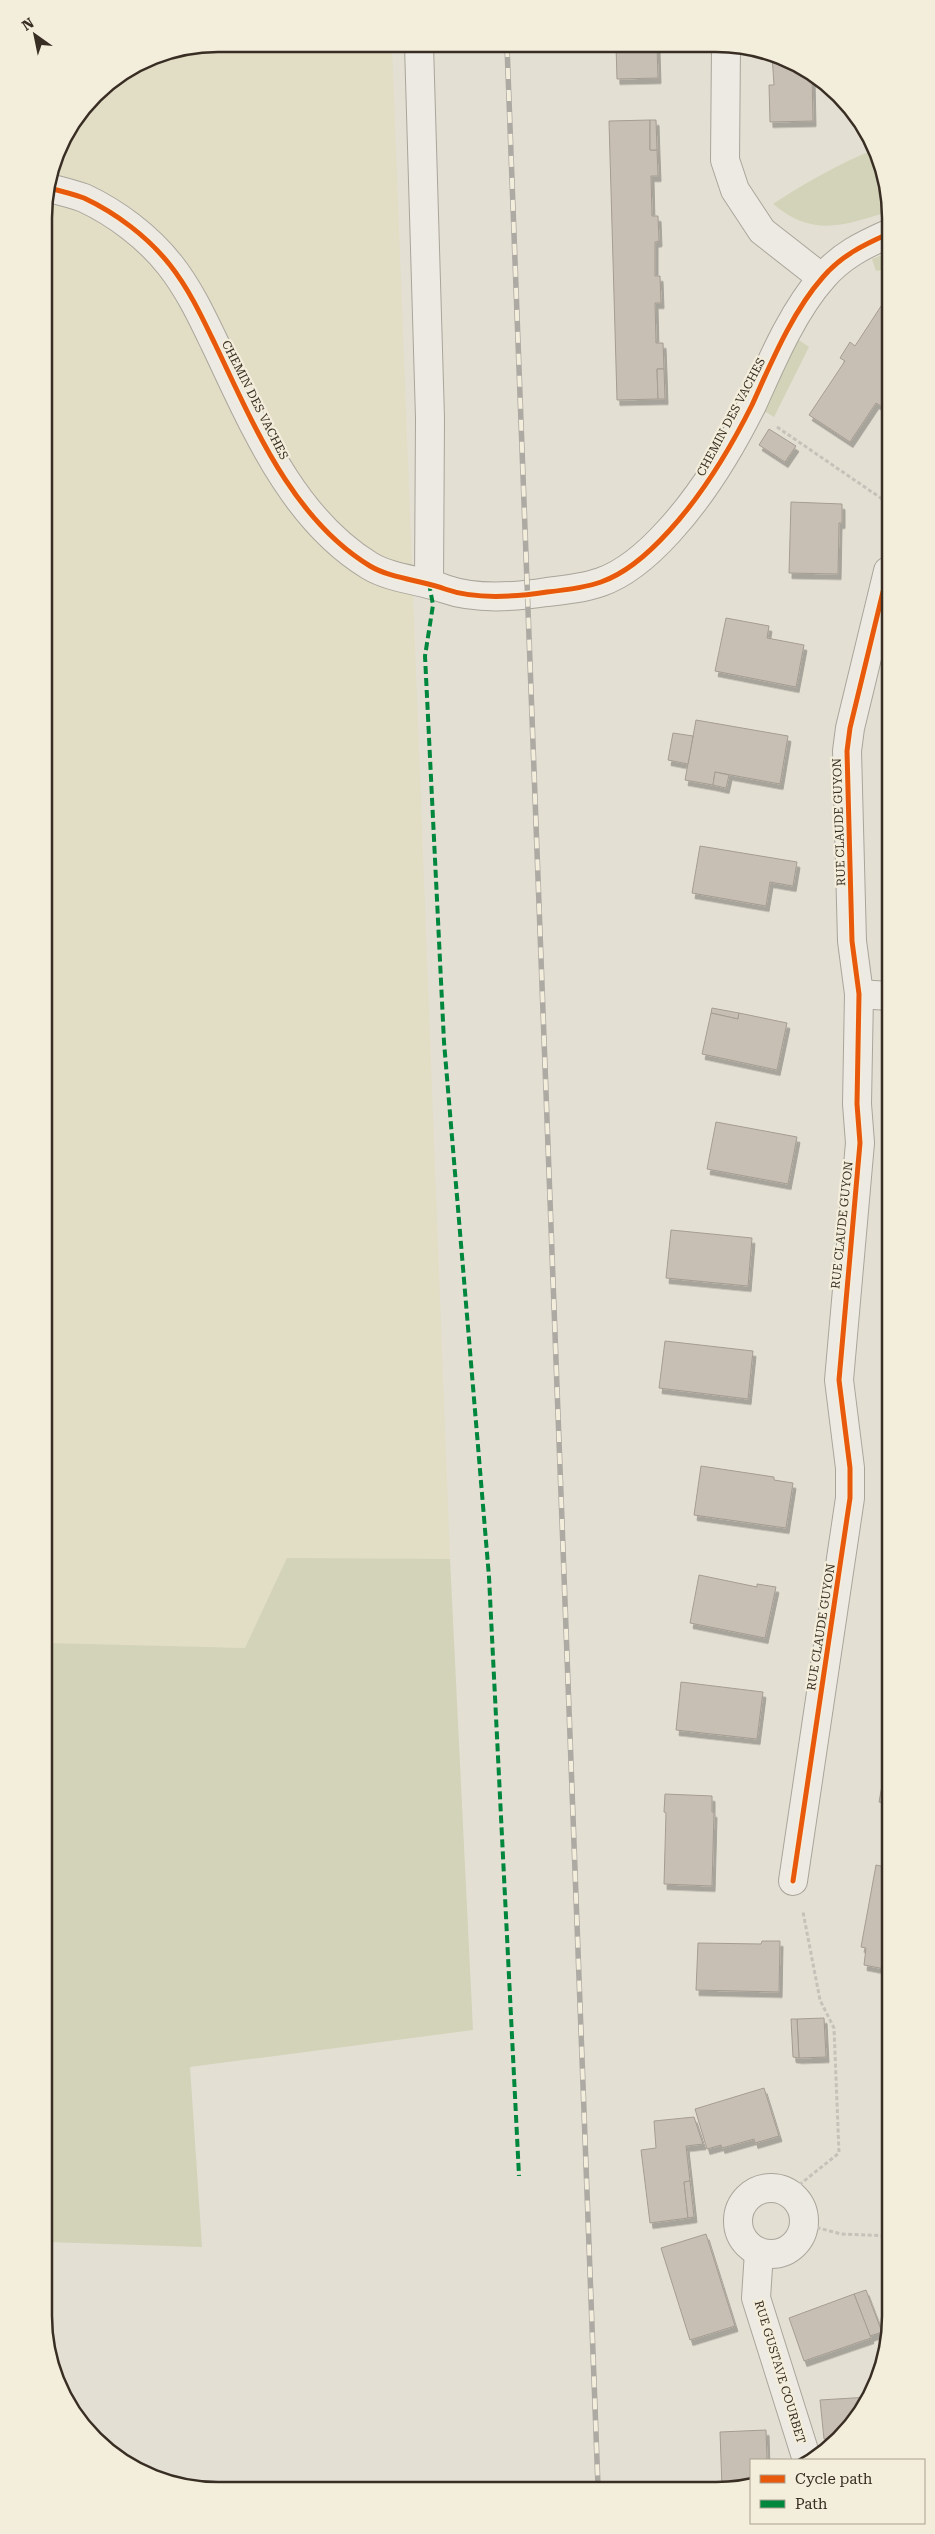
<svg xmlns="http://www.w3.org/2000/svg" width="935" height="2534" font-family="'Roboto Serif',serif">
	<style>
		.farmland { fill: #e2ddc5 }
		.green { fill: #d2d3b8 }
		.building { fill: #c8bfb4; stroke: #a59c92; filter: url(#shadow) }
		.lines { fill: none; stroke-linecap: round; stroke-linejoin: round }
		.minor-casing { stroke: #aaa59b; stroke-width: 30 }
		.path { stroke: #c6c2ba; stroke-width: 3; stroke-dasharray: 4 2.5; stroke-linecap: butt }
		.minor { stroke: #edeae3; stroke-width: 28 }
		.rail-casing { stroke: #ada9a3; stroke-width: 5.5 }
		.rail { stroke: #f3eddb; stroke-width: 4; stroke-dasharray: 11; stroke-linecap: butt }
		.quiet { stroke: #00873e; stroke-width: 4; stroke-dasharray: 8 4; stroke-linecap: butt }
		.cycleway-casing { stroke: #f3eddb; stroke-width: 8 }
		.cycleway { stroke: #e8590c; stroke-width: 5 }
		.labels { text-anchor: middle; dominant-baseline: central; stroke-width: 4.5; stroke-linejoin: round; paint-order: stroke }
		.street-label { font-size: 12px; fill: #392e23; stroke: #f3eddb }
		.rim { fill: none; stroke: #392e23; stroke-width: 2.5 }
	</style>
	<defs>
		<filter id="shadow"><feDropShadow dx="3" dy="5.5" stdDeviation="0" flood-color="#0004"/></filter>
	</defs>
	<rect width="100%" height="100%" fill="#e4dfd3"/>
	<polygon class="farmland" points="219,44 392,45 450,1559 288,1558 245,1648 46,1643 44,207 62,141 103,87 152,57"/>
	<g class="green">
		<path d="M875 149 888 184V212C843 225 814 238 773 204 806 182 839 164 875 149Z"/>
		<polygon points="888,253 888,269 876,271 872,259"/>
		<polygon points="796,338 809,347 774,417 759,408"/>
		<polygon points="287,1558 450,1559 473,2030 190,2067 202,2247 47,2242 46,1643 245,1648"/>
	</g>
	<g class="building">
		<polygon points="616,46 657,47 658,78 617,79"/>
		<polygon points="772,55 794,62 812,75 813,121 770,122 769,85 774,85"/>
		<polygon points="650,120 650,150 657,150 658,176 651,176 652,216 658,216 659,241 655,242 655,276 660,276 661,303 655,303 656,343 663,343 664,369 657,369 658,399 617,400 609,121"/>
		<polygon points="650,120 656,120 657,150 650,150"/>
		<polygon points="887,297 888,395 881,406 876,403 850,442 809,415 845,361 840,358 850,342 855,346"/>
		<polygon points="657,369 664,369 665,399 658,399"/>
		<polygon points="769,429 796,446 785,462 759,445"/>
		<polygon points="791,502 842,504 842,523 839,523 838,574 789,573"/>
		<polygon points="726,618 769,626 767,638 804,645 796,687 715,671"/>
		<polygon points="696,720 788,736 780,784 715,772 713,785 685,780"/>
		<polygon points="673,733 693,736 688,764 668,760"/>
		<polygon points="715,772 729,775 726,788 713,785"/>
		<polygon points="700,846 797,862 793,886 770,882 766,906 692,893"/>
		<polygon points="712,1008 739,1013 738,1019 711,1013"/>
		<polygon points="711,1013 738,1019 739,1013 787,1023 777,1070 702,1054"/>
		<polygon points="716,1122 797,1137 788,1184 707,1169"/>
		<polygon points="671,1230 752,1238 748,1286 666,1278"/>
		<polygon points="665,1341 753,1351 748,1399 659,1388"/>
		<polygon points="701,1466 774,1477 774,1480 793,1483 786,1528 694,1515"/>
		<polygon points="699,1575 757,1587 757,1584 776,1587 765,1638 690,1623"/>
		<polygon points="681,1682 763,1692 757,1739 676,1730"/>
		<polygon points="890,1742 890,1804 879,1802"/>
		<polygon points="665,1794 712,1796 712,1812 714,1812 712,1886 664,1884 666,1813 664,1812"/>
		<polygon points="876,1865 890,1868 890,1970 864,1965 866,1948 861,1947"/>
		<polygon points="762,1941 780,1941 779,1992 696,1990 698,1943 761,1944"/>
		<polygon points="824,2018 826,2057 799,2058 797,2019"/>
		<polygon points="791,2019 797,2019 799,2058 793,2057"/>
		<polygon points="764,2088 779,2136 755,2143 754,2139 722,2148 721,2145 707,2149 695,2109"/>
		<polygon points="694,2117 703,2144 686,2146 690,2181 684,2182 688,2218 650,2223 641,2150 656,2148 654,2121"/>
		<polygon points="690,2181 694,2217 688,2218 684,2182"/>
		<polygon points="706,2234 735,2326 690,2340 661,2248"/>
		<polygon points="866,2290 882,2332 870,2336 854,2294"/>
		<polygon points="854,2294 871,2338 804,2361 789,2318"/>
		<polygon points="869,2397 848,2431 838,2439 824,2439 820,2400"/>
		<polygon points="766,2430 767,2460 751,2460 751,2487 722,2487 720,2432"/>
	</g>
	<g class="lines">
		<g class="minor-casing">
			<g id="minor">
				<polyline points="419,45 430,418 429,583"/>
				<polyline points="726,47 725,160 735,190 762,231 822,278"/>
				<path d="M49 188C61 191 73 194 84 198 116 213 148 237 170 265 189 289 202 317 215 344 253 423 291 518 370 566 392 579 421 580 445 589 476 600 515 597 547 592 566 590 584 588 601 582 627 573 650 552 669 531 703 494 729 451 752 405 771 363 792 312 823 277 841 256 863 245 888 234"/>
				<polyline points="859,994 889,996"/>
				<polyline points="793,1881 850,1498 850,1468 839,1380 860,1143 857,1104 859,994 852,941 847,751 850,728 888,571"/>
				<circle cx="771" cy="2221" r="33"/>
				<polyline points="759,2252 756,2298 807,2460"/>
			</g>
		</g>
		<g class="path">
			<polyline points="777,427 888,503"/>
			<polyline points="789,2193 839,2153 834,2028 820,2000 803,1912"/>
			<polyline points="804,2224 841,2234 891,2236"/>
		</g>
		<use href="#minor" class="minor"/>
		<g class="rail-casing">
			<polyline id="rail" points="507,46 598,2487"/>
		</g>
		<use href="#rail" class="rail"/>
		<polyline class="quiet" points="429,583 433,605 425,656 444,1042 489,1577 519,2176"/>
		<g class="cycleway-casing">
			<g id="cycleway">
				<path d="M49 188C61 191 73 194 84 198 116 213 148 237 170 265 189 289 202 317 215 344 253 423 291 518 370 566 392 579 421 580 445 589 476 600 515 597 547 592 566 590 584 588 601 582 627 573 650 552 669 531 703 494 729 451 752 405 771 363 792 312 823 277 841 256 863 245 888 234"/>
				<polyline points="793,1881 850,1498 850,1468 839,1380 860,1143 857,1104 859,994 852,941 847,751 850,728 888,571"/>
			</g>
		</g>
		<use href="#cycleway" class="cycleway"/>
	</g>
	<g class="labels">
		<g class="street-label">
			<text transform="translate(255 400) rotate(63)">CHEMIN DES VACHES</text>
			<text transform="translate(731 417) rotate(-62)">CHEMIN DES VACHES</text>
			<text transform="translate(839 822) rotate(-92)">RUE CLAUDE GUYON</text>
			<text transform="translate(842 1225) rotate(-84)">RUE CLAUDE GUYON</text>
			<text transform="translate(821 1627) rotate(-81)">RUE CLAUDE GUYON</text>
			<text transform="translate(780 2372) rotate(73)">RUE GUSTAVE COURBET</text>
		</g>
	</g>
	<path d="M0 0H935V2534H0ZM218 52H716A166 166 0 0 1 882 218V2316A166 166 0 0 1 716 2482H218A166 166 0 0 1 52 2316V218A166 166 0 0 1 218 52Z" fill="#f3eddb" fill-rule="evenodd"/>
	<path class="rim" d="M218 52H716A166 166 0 0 1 882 218V2316A166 166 0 0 1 716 2482H218A166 166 0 0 1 52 2316V218A166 166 0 0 1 218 52Z"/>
	<rect x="750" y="2459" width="175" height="65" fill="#f3eddb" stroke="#a9a191"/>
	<rect x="760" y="2475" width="25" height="8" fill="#e8590c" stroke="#a9a191"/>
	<text x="795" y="2484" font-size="15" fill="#392e23">Cycle path</text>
	<rect x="760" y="2500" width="25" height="8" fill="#00873e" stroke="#a9a191"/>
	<text x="795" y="2509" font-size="15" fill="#392e23">Path</text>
	<g transform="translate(35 35) rotate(327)" stroke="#f3eddb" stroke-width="4" paint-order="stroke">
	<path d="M0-4L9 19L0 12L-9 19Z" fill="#392e23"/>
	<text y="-8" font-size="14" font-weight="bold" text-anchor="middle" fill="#392e23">N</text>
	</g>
</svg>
